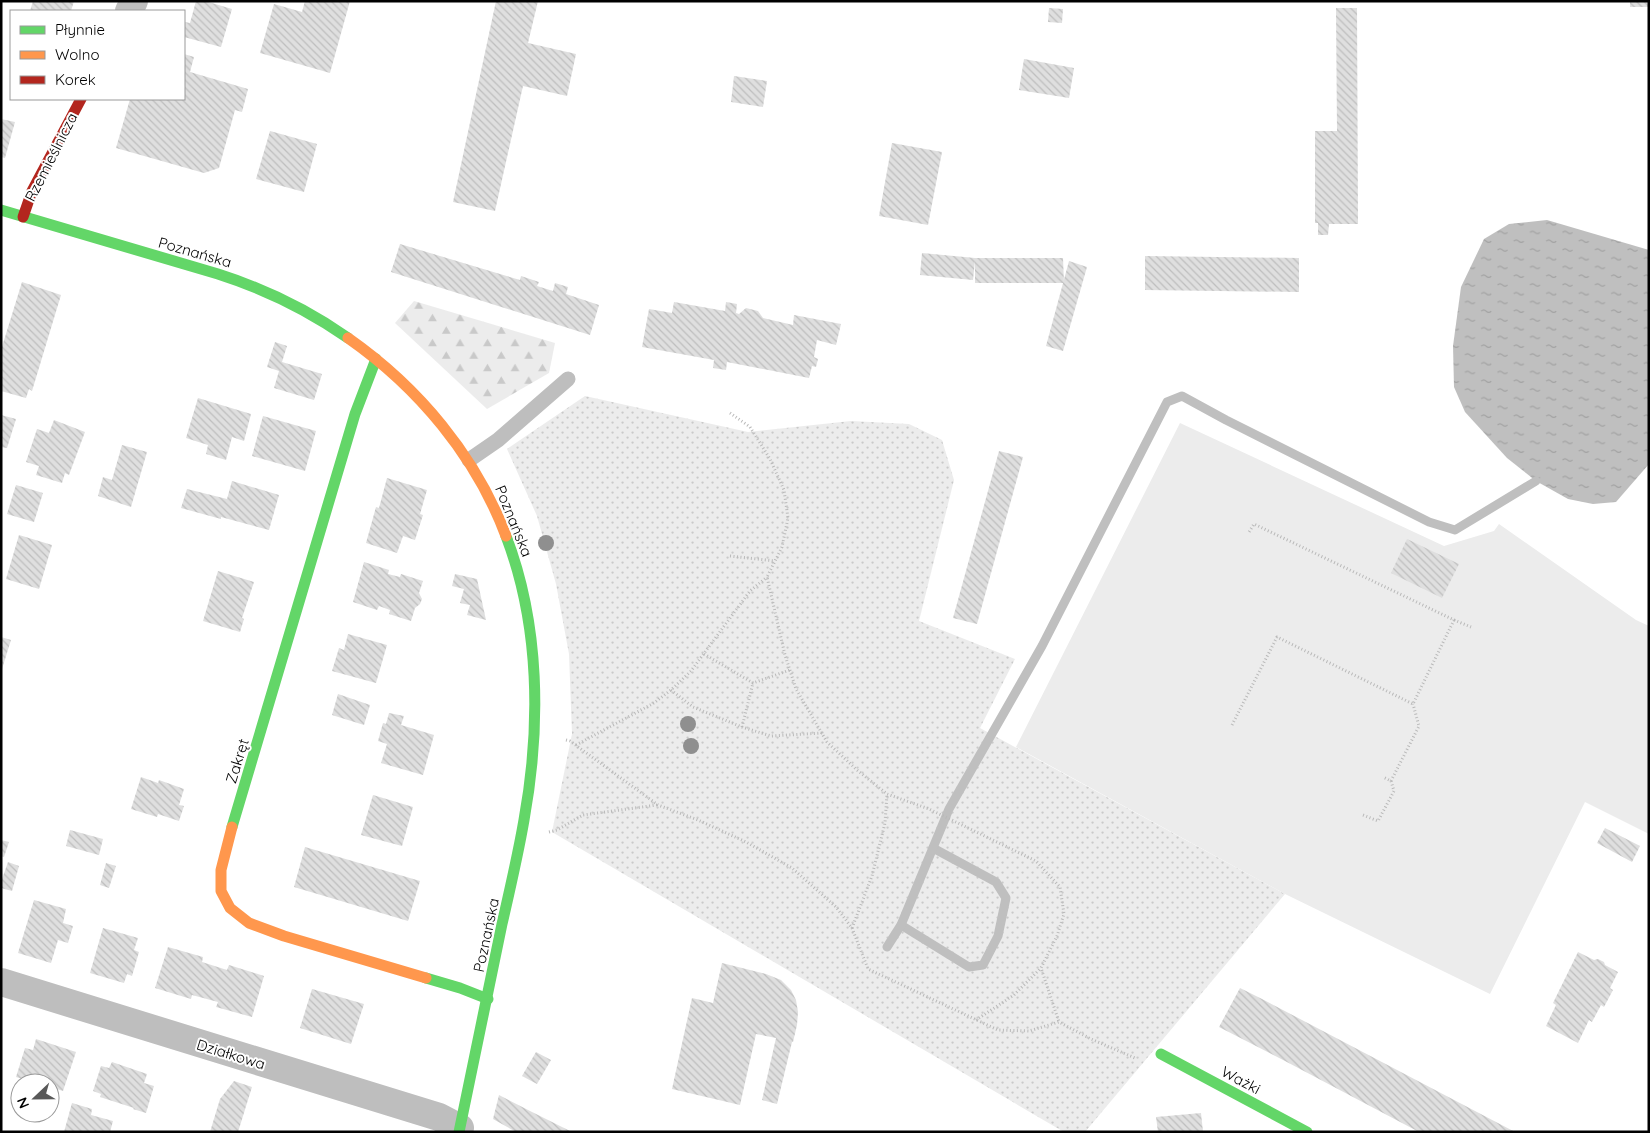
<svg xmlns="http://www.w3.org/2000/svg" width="1650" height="1133" font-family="Quicksand,sans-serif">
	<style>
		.grass { fill: url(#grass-dots) }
		.forest { fill: url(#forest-firs) }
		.pitch { fill: #ececec }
		.water { fill: url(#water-ripples) }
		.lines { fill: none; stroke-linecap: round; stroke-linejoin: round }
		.stream { stroke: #bfbfbf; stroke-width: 9 }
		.building { fill: url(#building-back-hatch) }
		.path { stroke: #b9b9b9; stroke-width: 3; stroke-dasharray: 1 2.5; stroke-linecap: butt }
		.lane { stroke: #bebebe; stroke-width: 15 }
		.street { stroke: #bebebe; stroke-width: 28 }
		.fast { stroke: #63d668; stroke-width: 11 }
		.slow { stroke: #ff974d; stroke-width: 11 }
		.jam { stroke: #b3261e; stroke-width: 11 }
		.tree { fill: #8f8f8f }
		.labels { text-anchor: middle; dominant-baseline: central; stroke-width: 4; stroke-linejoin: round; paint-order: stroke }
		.street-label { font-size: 15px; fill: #000; stroke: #fff }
	</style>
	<defs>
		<pattern id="grass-dots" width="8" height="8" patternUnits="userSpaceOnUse" patternTransform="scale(1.25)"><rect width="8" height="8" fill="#ececec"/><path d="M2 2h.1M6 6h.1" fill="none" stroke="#c9c9c9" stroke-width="1.8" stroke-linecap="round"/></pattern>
		<pattern id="forest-firs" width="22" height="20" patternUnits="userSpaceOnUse" patternTransform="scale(1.25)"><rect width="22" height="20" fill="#ececec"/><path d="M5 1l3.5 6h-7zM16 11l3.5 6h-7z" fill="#c9c9c9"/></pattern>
		<pattern id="water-ripples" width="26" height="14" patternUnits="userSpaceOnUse" patternTransform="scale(1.25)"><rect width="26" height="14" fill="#bfbfbf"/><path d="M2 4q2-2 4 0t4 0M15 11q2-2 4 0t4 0" fill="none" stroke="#a2a2a2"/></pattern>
		<pattern id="building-back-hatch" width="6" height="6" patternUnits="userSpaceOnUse" patternTransform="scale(1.25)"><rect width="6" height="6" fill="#dfdfdf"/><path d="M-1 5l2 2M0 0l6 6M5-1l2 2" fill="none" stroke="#bebebe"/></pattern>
	</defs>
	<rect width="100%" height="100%" fill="#fff"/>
	<polygon class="grass" points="585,396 748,432 851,421 909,424 942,440 954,480 919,621 1015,659 980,728 1285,894 1085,1132 1064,1132 552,832 572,734 569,654 556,584 537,516 507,449"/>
	<polygon class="forest" points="414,301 555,343 549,373 487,409 395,323"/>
	<polygon class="pitch" points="1180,423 1444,546 1494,531 1499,524 1636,620 1649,626 1649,834 1585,802 1490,994 1285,894 1016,747"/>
	<polygon class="water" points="1547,220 1649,250 1649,464 1616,502 1593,504 1568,499 1536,481 1507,458 1465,412 1454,387 1453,346 1461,287 1484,239 1509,224"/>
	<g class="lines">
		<g class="stream">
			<polyline points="901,925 969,967 983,965 998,936 1006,898 996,882 933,848"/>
			<polyline points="887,947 901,925 949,809 1042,646 1167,402 1182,396 1226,420 1429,522 1455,530 1536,481"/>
		</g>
	</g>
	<g class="building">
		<polygon points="33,1 74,1 71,11 30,11"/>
		<polygon points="196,1 205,1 232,9 221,47 184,37 185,22 190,23"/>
		<polygon points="305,1 350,1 330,73 260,53 274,4 302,12"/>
		<polygon points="496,1 538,1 528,43 576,54 567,96 523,86 495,211 453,202"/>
		<rect x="1630" y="1" width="19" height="6"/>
		<polygon points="1049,8 1063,9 1062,23 1048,22"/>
		<polygon points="1336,8 1357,8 1358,224 1329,224 1328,235 1318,235 1318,223 1315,223 1315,131 1337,131"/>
		<polygon points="184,54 194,57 190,72 248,89 242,112 235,110 219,168 204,173 116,148 130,99 184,99"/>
		<polygon points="1024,59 1074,68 1069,98 1019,90"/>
		<polygon points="734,76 767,81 763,107 731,102"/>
		<polygon points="1,119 15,122 5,158 1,157"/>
		<polygon points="270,131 317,144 304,192 256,179"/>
		<polygon points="892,143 942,152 928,225 879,216"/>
		<polygon points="400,244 520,280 521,276 539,282 537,286 553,291 555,283 568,287 566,294 599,305 590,335 391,272"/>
		<polygon points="922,253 975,258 1063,258 1064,283 975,283 975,261 973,280 920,275"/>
		<polygon points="1145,256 1299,258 1299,292 1145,290"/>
		<polygon points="1069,261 1087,267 1063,351 1046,346"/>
		<polygon points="22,282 61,295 32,391 29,389 26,398 1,391 1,350"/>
		<polygon points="674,302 725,311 726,302 737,304 736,313 739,314 746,308 758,311 763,318 793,325 794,315 841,324 836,345 817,340 814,357 818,359 816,367 812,366 809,378 727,362 726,370 713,368 714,360 642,347 649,309 672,313"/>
		<polygon points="275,342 287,346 282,362 322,374 314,400 274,388 279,371 267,367"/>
		<polygon points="198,398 251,414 244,441 232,437 226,460 206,454 208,445 186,438"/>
		<polygon points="1,415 16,419 7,448 1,447"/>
		<polygon points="263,416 316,431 305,471 252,456"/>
		<polygon points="54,420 85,432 69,475 65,473 62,483 36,475 39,466 26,462 37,429 49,433"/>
		<polygon points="122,445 147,452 131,507 98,496 103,477 112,480"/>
		<polygon points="999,451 1023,457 977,624 953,618"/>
		<polygon points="387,478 427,490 420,514 423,515 415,540 403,536 397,553 366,543 376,507 379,508"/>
		<polygon points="232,481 279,495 269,530 221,517 221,519 181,508 187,489 227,499"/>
		<polygon points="16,485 43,493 34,522 7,514"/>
		<polygon points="19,535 52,545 39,589 6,579"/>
		<polygon points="1407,539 1459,564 1442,598 1391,573"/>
		<polygon points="364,562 389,570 388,574 400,577 401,574 423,581 419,593 422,599 420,604 415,608 411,621 389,614 390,610 379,606 377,610 353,602"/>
		<polygon points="218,571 254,582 242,618 244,619 240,632 203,621"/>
		<polygon points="455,574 477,579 486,620 467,615 470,605 460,603 464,589 452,586"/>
		<polygon points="348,634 387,645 376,683 332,671 339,648 344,650"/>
		<polygon points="1,637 11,640 2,669 1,669"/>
		<polygon points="338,694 370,705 364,725 332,715"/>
		<polygon points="389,713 404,716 401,725 434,735 423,775 381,763 387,744 378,741 383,723 386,724"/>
		<polygon points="141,777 158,783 159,780 184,789 179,805 184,806 179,821 158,814 157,817 131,809"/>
		<polygon points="373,795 413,807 402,846 361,835"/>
		<polygon points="1605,828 1640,846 1632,862 1597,843"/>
		<polygon points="70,830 103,839 99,855 66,846"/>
		<polygon points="1,840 9,842 4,857 1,856"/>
		<polygon points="305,847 420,881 408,921 294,887"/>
		<polygon points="8,862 19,866 12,891 1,888 1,882"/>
		<polygon points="106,863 116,866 109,888 100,885"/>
		<polygon points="34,900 66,909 63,923 73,926 68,943 58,940 51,963 18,953"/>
		<polygon points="103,928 138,938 134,950 139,952 132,976 127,974 124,983 90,973"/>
		<polygon points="168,947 203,957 202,962 227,970 229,965 264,976 252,1017 216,1007 218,1002 192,995 191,999 155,988"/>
		<polygon points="1578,952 1594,960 1598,959 1604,962 1605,965 1618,972 1610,988 1613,990 1604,1007 1601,1005 1592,1022 1589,1020 1578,1043 1546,1026 1556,1005 1553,1003"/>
		<polygon points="722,963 766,974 781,980 791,990 796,1000 798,1012 797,1025 793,1042 792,1042 777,1104 762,1100 776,1038 756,1034 740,1105 672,1089 692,998 713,1003"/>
		<polygon points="1240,988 1262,999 1515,1132 1419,1132 1285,1061 1219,1027"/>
		<polygon points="312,989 364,1004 351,1044 300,1028"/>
		<polygon points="36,1039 76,1052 63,1091 50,1087 50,1083 36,1083 16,1077 25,1048 33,1050"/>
		<polygon points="536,1052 551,1060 537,1084 522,1076"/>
		<polygon points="112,1062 147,1074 144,1083 154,1086 146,1113 133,1109 134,1108 100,1097 101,1094 93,1091 101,1066 109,1068"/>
		<polygon points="234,1081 252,1087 238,1132 210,1132 220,1099"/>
		<polygon points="499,1095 532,1112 572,1132 516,1132 493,1119"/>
		<polygon points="72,1103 92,1109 91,1115 113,1121 110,1132 64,1132"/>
		<polygon points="1201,1113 1203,1132 1158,1132 1156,1117"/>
	</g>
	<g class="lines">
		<g class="path">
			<polyline points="730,413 750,427 770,459 784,490 788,518 782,547 767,577 785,655 796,689 827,742 857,770 887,794 929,809 1036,861 1060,887 1064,914 1057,936 1041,968 1059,1022"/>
			<polyline points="730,556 775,561"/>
			<polyline points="1454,620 1471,627"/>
			<polyline points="704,654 753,683 790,670"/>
			<polyline points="671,690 693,707 742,727 771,736 822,733"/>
			<polyline points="1232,725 1277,637 1413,704 1454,620 1254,524 1249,532"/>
			<polyline points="742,727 753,683"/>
			<polyline points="566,740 570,741 658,805 698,820 746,842 792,868 836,907 852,928 868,969 998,1030 1029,1031 1059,1022 1091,1039 1135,1058"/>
			<polyline points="576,745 654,703 671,690 691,671 750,591 767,577"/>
			<polyline points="1391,781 1419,726 1413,704"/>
			<polyline points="1363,815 1378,821 1394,791 1391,781 1383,777"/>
			<polyline points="549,832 557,830 583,815 657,805"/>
			<polyline points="852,928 872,876 885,823 887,794"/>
			<polyline points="976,1020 1014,995 1041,968"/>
		</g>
		<polyline class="lane" points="469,460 498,440 568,379"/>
		<g class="street">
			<polyline points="129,11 134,1"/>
			<polyline points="1,982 439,1117 460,1128"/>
		</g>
		<g class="fast">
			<path d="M1 210 218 274C265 289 308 310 348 338"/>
			<polyline points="232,827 355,414 376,359"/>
			<polyline points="426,978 460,988 488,999"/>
			<polyline points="1161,1054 1307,1132"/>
			<path d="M459 1132C473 1063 488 993 502 924 510 889 518 855 524 820 541 726 540 625 506 536"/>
		</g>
		<g class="slow">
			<path d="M348 338C418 387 476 456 506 536"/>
			<polyline points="232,827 221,870 221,891 230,908 249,923 284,936 426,978"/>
		</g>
		<polyline class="jam" points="23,217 32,191 81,99"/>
	</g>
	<g class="tree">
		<circle cx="546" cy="543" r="8"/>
		<circle cx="688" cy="724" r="8"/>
		<circle cx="691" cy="746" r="8"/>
	</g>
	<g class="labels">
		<g class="street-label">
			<text transform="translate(51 157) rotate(-63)">Rzemieślnicza</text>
			<text transform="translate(195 252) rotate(16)">Poznańska</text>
			<text transform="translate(514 521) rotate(68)">Poznańska</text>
			<text transform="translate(237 761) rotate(-73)">Zakręt</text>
			<text transform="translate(486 935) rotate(-78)">Poznańska</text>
			<text transform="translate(231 1054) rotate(17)">Działkowa</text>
			<text transform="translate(1241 1080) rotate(28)">Ważki</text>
		</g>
	</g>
	<rect width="1650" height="1133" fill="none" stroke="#000000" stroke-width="5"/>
	<rect x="10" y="10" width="175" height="90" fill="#ffffff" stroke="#999999"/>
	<rect x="20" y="26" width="25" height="8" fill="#63d668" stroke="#999999"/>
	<text x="55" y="35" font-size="15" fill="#000000">Płynnie</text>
	<rect x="20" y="51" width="25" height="8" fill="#ff974d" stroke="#999999"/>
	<text x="55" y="60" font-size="15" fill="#000000">Wolno</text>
	<rect x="20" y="76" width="25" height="8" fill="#b3261e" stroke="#999999"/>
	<text x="55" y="85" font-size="15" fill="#000000">Korek</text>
	<g transform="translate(35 1098) rotate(248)"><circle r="24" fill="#ffffff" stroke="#999999"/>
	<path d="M0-4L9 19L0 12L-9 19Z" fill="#595959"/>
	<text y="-8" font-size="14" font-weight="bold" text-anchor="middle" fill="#000000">N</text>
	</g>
</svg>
